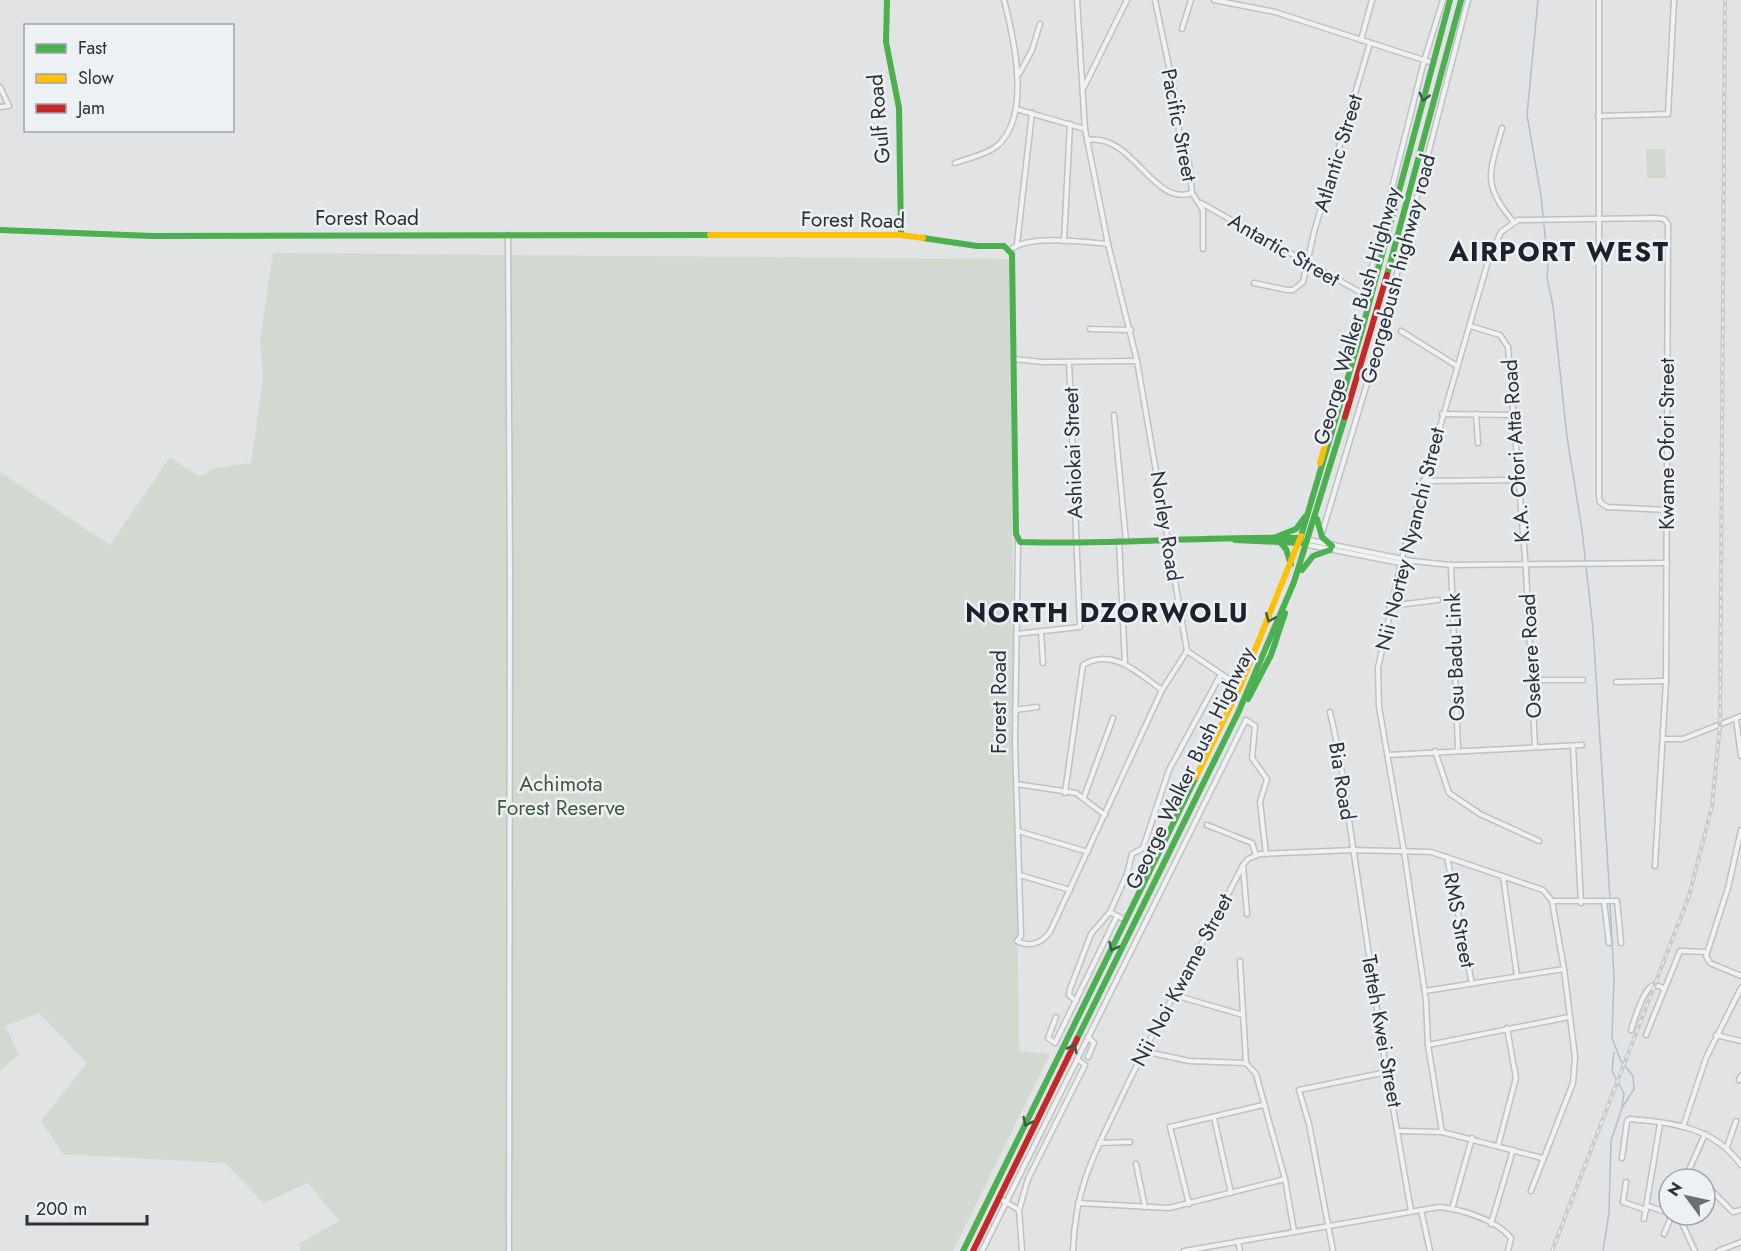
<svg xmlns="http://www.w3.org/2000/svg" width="1741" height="1251" font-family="Jost,sans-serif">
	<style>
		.green { fill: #d2d9d1 }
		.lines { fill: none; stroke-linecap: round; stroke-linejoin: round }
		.stream { stroke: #b2bfcd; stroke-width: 1.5 }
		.street-casing { stroke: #bfc1c3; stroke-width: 7 }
		.street { stroke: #eff1f2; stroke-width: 4 }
		.fast { stroke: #4caf50; stroke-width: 6 }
		.slow { stroke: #ffc107; stroke-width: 6 }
		.jam { stroke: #c62828; stroke-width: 6 }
		.rail-casing { stroke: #c9cacc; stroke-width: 4 }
		.rail { stroke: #eef1f4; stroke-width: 1.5; stroke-dasharray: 4.5; stroke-linecap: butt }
		.oneway { stroke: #365d43 }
		.labels { text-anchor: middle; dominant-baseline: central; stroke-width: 5; stroke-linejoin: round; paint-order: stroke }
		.street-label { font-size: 21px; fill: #2a313c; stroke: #eef1f4 }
		.park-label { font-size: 21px; fill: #3e5639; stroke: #eef1f4 }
		.district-label { font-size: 27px; font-weight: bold; letter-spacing: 1.5px; fill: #1c222d; stroke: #eef1f4 }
	</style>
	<rect width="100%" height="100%" fill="#e1e3e5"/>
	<g class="green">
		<polygon points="1646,149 1665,149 1666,178 1647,178"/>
		<polygon points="273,253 1009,259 1019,1051 1050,1054 953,1251 300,1251 299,1244 339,1221 308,1183 264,1203 225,1163 63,1154 41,1121 87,1063 39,1013 5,1026 19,1054 0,1071 0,472 110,545 170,457 200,477 215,468 251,463 263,379 260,340"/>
	</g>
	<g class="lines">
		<g class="stream">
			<polyline points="1538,0 1527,115 1541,196 1548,264 1547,278 1553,306 1567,437 1582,530 1593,629 1610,899"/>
			<polyline points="1614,1052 1612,1071 1624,1094 1622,1106"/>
			<polyline points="1603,1251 1609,1213 1611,1141 1622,1108 1634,1089 1633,1076 1621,1061 1612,1038 1614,978 1610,903"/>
		</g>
		<g class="street-casing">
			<g id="street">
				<polyline points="1077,0 1085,129 1108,244 1137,361 1187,651"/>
				<polyline points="1155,0 1173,86 1180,137 1189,163 1192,193 1203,210 1203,249"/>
				<polyline points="1214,0 1275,12 1433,63"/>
				<polyline points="1599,0 1599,497 1600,502 1607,507 1667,510"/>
				<polyline points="1182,29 1191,0"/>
				<polyline points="1361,40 1372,0"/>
				<polyline points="1019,74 1032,50 1040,24"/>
				<polyline points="0,87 9,106 0,107"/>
				<polyline points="1084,87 1127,0"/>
				<polyline points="1016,109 1085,129"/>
				<polyline points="1598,116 1668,114 1674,0"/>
				<path d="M1502 128C1490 172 1481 184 1513 221"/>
				<path d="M1087 140C1134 133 1152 207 1192 193"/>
				<path d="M955 163C968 158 986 155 997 146 1032 116 1014 38 1004 0"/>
				<polyline points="1201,203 1367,296"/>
				<polyline points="508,235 510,580 509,1251"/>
				<polyline points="1064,241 1070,124"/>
				<polyline points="1017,244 1032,113"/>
				<path d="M1010 250C1028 234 1085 242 1108 244"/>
				<polyline points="1254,283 1287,290 1293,290 1303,282 1314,232 1370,43"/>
				<polyline points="1365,295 1424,61 1443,0"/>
				<polyline points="1470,326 1500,335 1508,347 1526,570 1535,746"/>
				<polyline points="1090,329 1131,330"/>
				<polyline points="1401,331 1457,366"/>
				<polyline points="1014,359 1042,362 1137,361"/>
				<polyline points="1442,414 1513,415"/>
				<polyline points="1476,414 1478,443"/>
				<polyline points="1114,415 1126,541"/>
				<polyline points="1423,481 1518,480"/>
				<polyline points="1322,533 1378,347 1468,0"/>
				<path d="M1018 540 1015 743 1021 936 1017 941C1029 948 1042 943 1050 932L1162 690 1187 651"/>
				<polyline points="1309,540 1412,561 1451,565 1667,563"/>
				<polyline points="1119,541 1125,663"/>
				<polyline points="1308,545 1400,563 1411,561"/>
				<polyline points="1451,565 1458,749"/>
				<polyline points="1389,606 1438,600"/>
				<polyline points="1041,633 1043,663"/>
				<polyline points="1016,634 1080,627 1069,362"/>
				<polyline points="1187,651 1239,686"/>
				<polyline points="1533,680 1583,680"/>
				<polyline points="1616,682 1666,681"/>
				<polyline points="1015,710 1037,707"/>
				<polyline points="1330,712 1339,753 1384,1056 1411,1211"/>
				<polyline points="1736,719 1741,756"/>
				<polyline points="1664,739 1683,739 1741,716"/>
				<polyline points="1573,746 1581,903"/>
				<polyline points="1435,751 1449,793 1480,814 1539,841"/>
				<polyline points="1388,755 1582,745"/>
				<polyline points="1016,784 1076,793 1105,815"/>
				<path d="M1065 793 1083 665C1113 647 1138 673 1162 690"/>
				<polyline points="1084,797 1113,718"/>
				<polyline points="1207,825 1252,843 1256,855"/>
				<polyline points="1741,830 1728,888 1706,956 1710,963 1741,976"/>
				<polyline points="1018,831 1088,852"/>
				<polyline points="1447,857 1472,984"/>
				<polyline points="1243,866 1247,914"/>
				<polyline points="1020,875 1070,890"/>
				<polyline points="1503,876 1517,976"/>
				<polyline points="1552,901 1617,901 1621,943"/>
				<polyline points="1604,901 1609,943"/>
				<polyline points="1110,912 1125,920"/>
				<polyline points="1240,961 1246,1063 1256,1074 1285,1179 1294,1231"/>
				<polyline points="1425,991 1564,969"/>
				<polyline points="1174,995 1243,1015"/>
				<polyline points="1076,1001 1069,995 1070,989 1091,934 1110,912 1127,874 1132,854 1143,848 1169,770 1221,674"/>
				<polyline points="1056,1017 1048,1038 1055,1043 1117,916"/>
				<path d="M1631 1030C1634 1021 1644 987 1654 985 1655 985 1662 987 1663 988"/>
				<polyline points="1646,1035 1680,951 1707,952"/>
				<polyline points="1716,1035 1741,1041"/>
				<polyline points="1088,1037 1094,1043 1088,1057"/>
				<polyline points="1428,1045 1569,1017"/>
				<polyline points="1143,1051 1189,1061 1246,1063"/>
				<polyline points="1739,1080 1741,1076"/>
				<polyline points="1214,1118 1231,1193"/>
				<polyline points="1683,1127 1706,1058 1741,988"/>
				<polyline points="1399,1131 1442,1132 1542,1158"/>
				<polyline points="1442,1132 1428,1045 1426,1000 1404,851 1379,707 1378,668 1402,558 1489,258 1501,232 1518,220 1656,218 1664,219 1668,224 1666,681 1655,866"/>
				<polyline points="1099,1143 1130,1142"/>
				<polyline points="1498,1146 1516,1078 1507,1028"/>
				<polyline points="1727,1147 1736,1121"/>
				<path d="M1622 1158 1627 1121 1630 1119C1674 1123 1714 1127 1741 1165"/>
				<polyline points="1136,1164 1145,1207"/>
				<polyline points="1685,1179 1705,1134"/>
				<polyline points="1626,1182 1623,1202 1646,1210"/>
				<polyline points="1712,1191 1733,1212 1741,1210"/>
				<polyline points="999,1198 1019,1210 1022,1251"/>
				<polyline points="1078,1203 1169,1208 1285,1179"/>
				<polyline points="1189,1204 1170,1127 1263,1105"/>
				<polyline points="1648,1206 1669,1213"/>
				<polyline points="1452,1209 1472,1138"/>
				<polyline points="1019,1210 1028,1179 1085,1065 1077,1059"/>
				<polyline points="1421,1210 1430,1251"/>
				<polyline points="1674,1215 1681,1221 1695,1251"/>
				<polyline points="1644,1219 1660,1124"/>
				<polyline points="1491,1224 1513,1150"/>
				<polyline points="1664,1234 1672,1215"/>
				<polyline points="1238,1241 1240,1251"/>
				<polyline points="982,1251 1246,720 1255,726 1252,758 1267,779 1260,802 1266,854"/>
				<path d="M1073 1251C1075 1186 1095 1153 1122 1096 1159 1017 1204 943 1243 865L1248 859 1260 854 1353 850 1431 852 1543 890 1552 901 1564 969 1575 1057 1573 1083 1531 1191"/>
				<path d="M1184 1251 1439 1207C1461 1209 1497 1220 1511 1238L1508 1251"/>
				<polyline points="1333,1251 1309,1124 1299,1090 1387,1072"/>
				<polyline points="1718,1251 1741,1242"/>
			</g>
		</g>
		<use href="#street" class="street"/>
		<g class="fast">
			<polyline points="887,0 886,42 899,108 901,235"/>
			<polyline points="0,230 152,236 710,235"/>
			<path d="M923 238 977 246H1004L1012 254 1016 534 1020 542C1114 545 1207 536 1301 538"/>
			<polyline points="1387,275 1461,0"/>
			<polyline points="1317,519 1322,537 1332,546"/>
			<polyline points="1301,536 1362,330 1450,0"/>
			<polyline points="1276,537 1296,529 1305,517"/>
			<polyline points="1235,540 1301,543"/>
			<polyline points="1280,542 1286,549 1291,564"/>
			<polyline points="1302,570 1313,556 1330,550"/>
			<polyline points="1248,699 1271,655 1285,613"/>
			<polyline points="1077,1039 1238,713 1294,582 1345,417"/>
			<polyline points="963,1251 1196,777"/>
		</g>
		<g class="slow">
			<polyline points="710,235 901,235 923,238"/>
			<polyline points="1320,463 1337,401"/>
			<polyline points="1196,777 1240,687 1301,536"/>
		</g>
		<g class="jam">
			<polyline points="1345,417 1387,275"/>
			<polyline points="973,1251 1077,1039"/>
		</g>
		<g class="rail-casing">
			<polyline id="rail" points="1552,1251 1689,896 1712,806 1720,725 1725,0"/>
		</g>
		<use href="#rail" class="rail"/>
	</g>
	<defs><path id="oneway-chevron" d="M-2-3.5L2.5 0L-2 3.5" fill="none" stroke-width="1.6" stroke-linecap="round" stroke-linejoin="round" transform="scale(1.5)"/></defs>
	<g class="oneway">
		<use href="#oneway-chevron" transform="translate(1424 97) rotate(105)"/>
		<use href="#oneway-chevron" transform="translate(1270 618) rotate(112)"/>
		<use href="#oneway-chevron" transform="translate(1113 947) rotate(116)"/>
		<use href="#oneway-chevron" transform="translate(1073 1048) rotate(-64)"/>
		<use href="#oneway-chevron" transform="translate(1027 1122) rotate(116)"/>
	</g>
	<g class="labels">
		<g class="street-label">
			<text transform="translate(879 119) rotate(-95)">Gulf Road</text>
			<text transform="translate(1179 125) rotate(79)">Pacific Street</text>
			<text transform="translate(1338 153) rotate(-73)">Atlantic Street</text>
			<text x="367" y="218">Forest Road</text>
			<text transform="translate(853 220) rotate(1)">Forest Road</text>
			<text transform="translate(1284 250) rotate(30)">Antartic Street</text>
			<text transform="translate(1398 269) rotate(-75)">Georgebush highway road</text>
			<text transform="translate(1357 316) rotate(-74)">George Walker Bush Highway</text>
			<text transform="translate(1667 444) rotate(-90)">Kwame Ofori Street</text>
			<text transform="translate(1516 451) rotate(-94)">K.A. Ofori Atta Road</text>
			<text transform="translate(1073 453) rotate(-92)">Ashiokai Street</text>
			<text transform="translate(1166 526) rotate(81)">Norley Road</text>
			<text transform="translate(1410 539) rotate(-76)">Nii Nortey Nyanchi Street</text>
			<text transform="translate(1531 656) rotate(-93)">Osekere Road</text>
			<text transform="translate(1455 657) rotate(-92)">Osu Badu Link</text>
			<text transform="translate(999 702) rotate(-90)">Forest Road</text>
			<text transform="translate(1190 768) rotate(-64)">George Walker Bush Highway</text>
			<text transform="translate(1342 781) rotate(81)">Bia Road</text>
			<text transform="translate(1459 920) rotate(79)">RMS Street</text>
			<text transform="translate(1182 980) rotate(-62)">Nii Noi Kwame Street</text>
			<text transform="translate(1382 1031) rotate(80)">Tetteh Kwei Street</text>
		</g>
		<g class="park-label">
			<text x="561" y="784">Achimota<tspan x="561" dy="24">Forest Reserve</tspan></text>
		</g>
		<g class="district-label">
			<text x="1559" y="251">AIRPORT WEST</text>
			<text x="1107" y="612">NORTH DZORWOLU</text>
		</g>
	</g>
	<rect x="24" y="24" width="210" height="108" fill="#eef1f4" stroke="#a0a4aa" stroke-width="1.5"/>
	<rect x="36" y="44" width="30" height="9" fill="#4caf50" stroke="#a0a4aa" stroke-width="1.5"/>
	<text x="78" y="54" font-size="18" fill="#2a313c">Fast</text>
	<rect x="36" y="74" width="30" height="9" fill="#ffc107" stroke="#a0a4aa" stroke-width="1.5"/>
	<text x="78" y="84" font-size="18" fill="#2a313c">Slow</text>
	<rect x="36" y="104" width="30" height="9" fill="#c62828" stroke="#a0a4aa" stroke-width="1.5"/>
	<text x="78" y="114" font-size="18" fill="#2a313c">Jam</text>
	<g transform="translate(1687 1197) rotate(303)"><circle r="28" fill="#eef1f4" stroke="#a0a4aa" stroke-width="1.5"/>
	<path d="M0-4.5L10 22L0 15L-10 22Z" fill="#6a6f77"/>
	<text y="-9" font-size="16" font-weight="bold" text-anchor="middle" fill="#2a313c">N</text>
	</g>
	<path d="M27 1215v9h120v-9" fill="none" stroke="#2a313c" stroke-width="3"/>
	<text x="36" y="1215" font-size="18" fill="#2a313c" stroke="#eef1f4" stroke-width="4.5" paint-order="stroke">200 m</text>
</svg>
